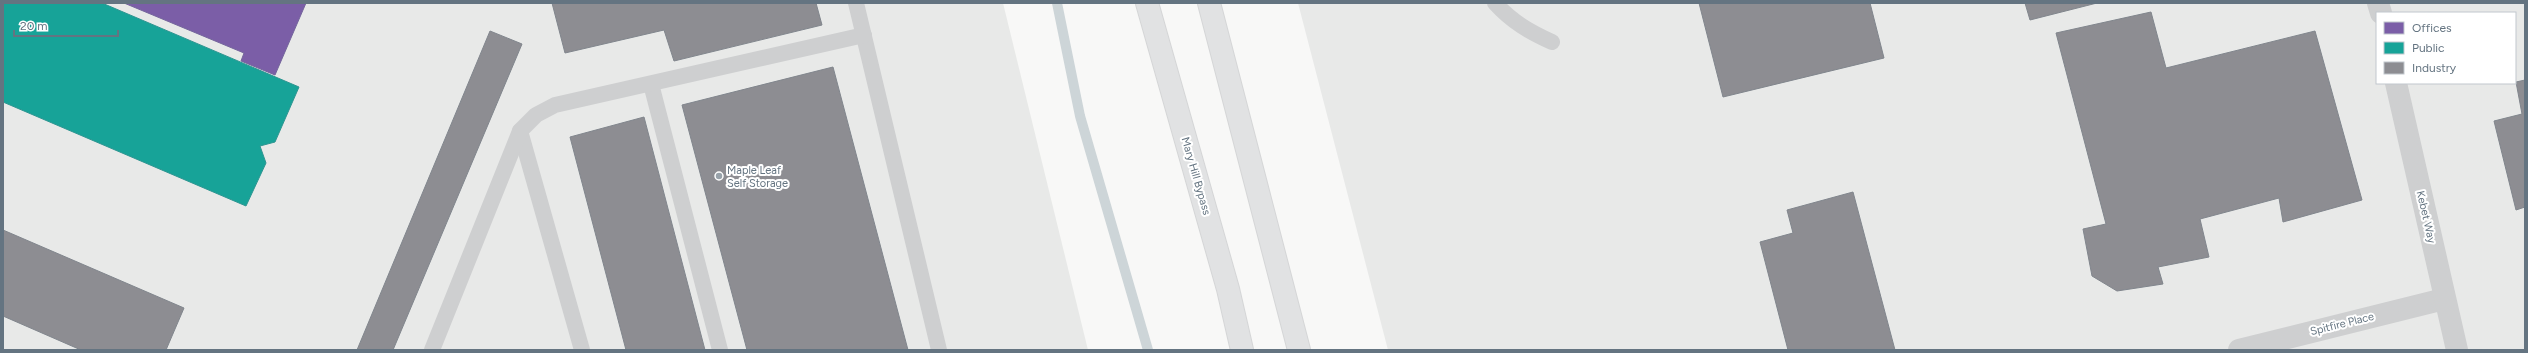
<svg xmlns="http://www.w3.org/2000/svg" width="2528" height="353" font-family="Figtree,sans-serif">
	<style>
		.built { fill: #e8e9e8; fill-rule: evenodd }
		.offices { fill: #7b5ea7; stroke: #74659c }
		.public { fill: #17a398; stroke: #2e9591 }
		.industry { fill: #8d8d92; stroke: #81868d }
		.lines { fill: none; stroke-linecap: round; stroke-linejoin: round }
		.stream { stroke: #cdd5d8; stroke-width: 10 }
		.trunk-casing { stroke: #d5d6d7; stroke-width: 24 }
		.service { stroke: #cecfd0; stroke-width: 16 }
		.minor { stroke: #cecfd0; stroke-width: 22 }
		.tertiary { stroke: #cecfd0; stroke-width: 22 }
		.trunk { stroke: #e1e2e3; stroke-width: 22 }
		.poi-dot { fill: #98a2aa; stroke: #fff; stroke-width: 1.5 }
		.labels { text-anchor: middle; dominant-baseline: central; stroke-width: 4; stroke-linejoin: round; paint-order: stroke }
		.poi-label { font-size: 11px; fill: #647481; stroke: #fff; text-anchor: start }
		.street-label { font-size: 11px; fill: #647481; stroke: #fff }
	</style>
	<rect width="100%" height="100%" fill="#f8f8f7"/>
	<g class="built">
		<polygon points="3,3 1003,3 1088,350 3,350"/>
		<path d="M1298 3H2525V350H1388ZM2377 13H2515V83H2377Z"/>
	</g>
	<polygon class="offices" points="124,3 306,3 275,75 241,61 244,53"/>
	<polygon class="public" points="3,3 102,3 299,87 275,142 260,146 266,163 246,206 3,102"/>
	<g class="industry">
		<polygon points="552,3 816,3 822,25 674,61 664,30 565,53"/>
		<polygon points="1699,3 1870,3 1884,58 1723,97"/>
		<polygon points="2025,3 2097,3 2030,20"/>
		<polygon points="2151,12 2166,68 2315,31 2362,200 2283,222 2279,198 2200,219 2209,257 2158,267 2163,284 2117,291 2092,276 2083,229 2106,224 2056,33"/>
		<polygon points="490,31 522,44 393,350 357,350"/>
		<polygon points="833,67 908,350 747,350 682,105"/>
		<polygon points="2525,80 2525,207 2516,210 2494,121 2522,114 2516,82"/>
		<polygon points="644,117 705,350 626,350 570,137"/>
		<polygon points="1853,192 1895,350 1788,350 1760,242 1793,233 1787,210"/>
		<polygon points="3,230 184,308 166,350 81,350 3,316"/>
	</g>
	<g class="lines">
		<polyline class="stream" points="1057,3 1080,116 1148,350"/>
		<g class="trunk-casing">
			<g id="trunk">
				<polyline points="1147,3 1228,289 1242,350"/>
				<polyline points="1209,3 1299,350"/>
			</g>
		</g>
		<g class="service">
			<polyline points="856,3 939,350"/>
			<path d="M1495 3C1512 22 1530 32 1552 42"/>
			<polyline points="651,84 720,350"/>
			<polyline points="520,131 582,350"/>
			<polyline points="432,350 520,131 536,115 555,105 864,35"/>
		</g>
		<polyline class="minor" points="2239,350 2444,299"/>
		<g class="tertiary">
			<polyline points="2378,3 2381,13"/>
			<polyline points="2396,83 2457,350"/>
		</g>
		<use href="#trunk" class="trunk"/>
	</g>
	<circle class="poi-dot" cx="719" cy="176" r="4"/>
	<g class="labels">
		<g class="poi-label">
			<text x="727" y="170">Maple Leaf<tspan x="727" dy="13">Self Storage</tspan></text>
		</g>
		<g class="street-label">
			<text transform="translate(1196 176) rotate(74)">Mary Hill Bypass</text>
			<text transform="translate(2426 217) rotate(77)">Kebet Way</text>
			<text transform="translate(2342 324) rotate(-14)">Spitfire Place</text>
		</g>
	</g>
	<rect width="2528" height="353" fill="none" stroke="#647481" stroke-width="8"/>
	<rect x="2376" y="12" width="140" height="72" fill="#ffffff" stroke="#c1c7cd"/>
	<rect x="2384" y="22" width="20" height="12" fill="#7b5ea7" stroke="#c1c7cd"/>
	<text x="2412" y="32" font-size="12" fill="#647481">Offices</text>
	<rect x="2384" y="42" width="20" height="12" fill="#17a398" stroke="#c1c7cd"/>
	<text x="2412" y="52" font-size="12" fill="#647481">Public</text>
	<rect x="2384" y="62" width="20" height="12" fill="#8d8d92" stroke="#c1c7cd"/>
	<text x="2412" y="72" font-size="12" fill="#647481">Industry</text>
	<path d="M14 30v6h104v-6" fill="none" stroke="#647481" stroke-width="2"/>
	<text x="20" y="30" font-size="12" fill="#647481" stroke="#ffffff" stroke-width="3" paint-order="stroke">20 m</text>
</svg>
